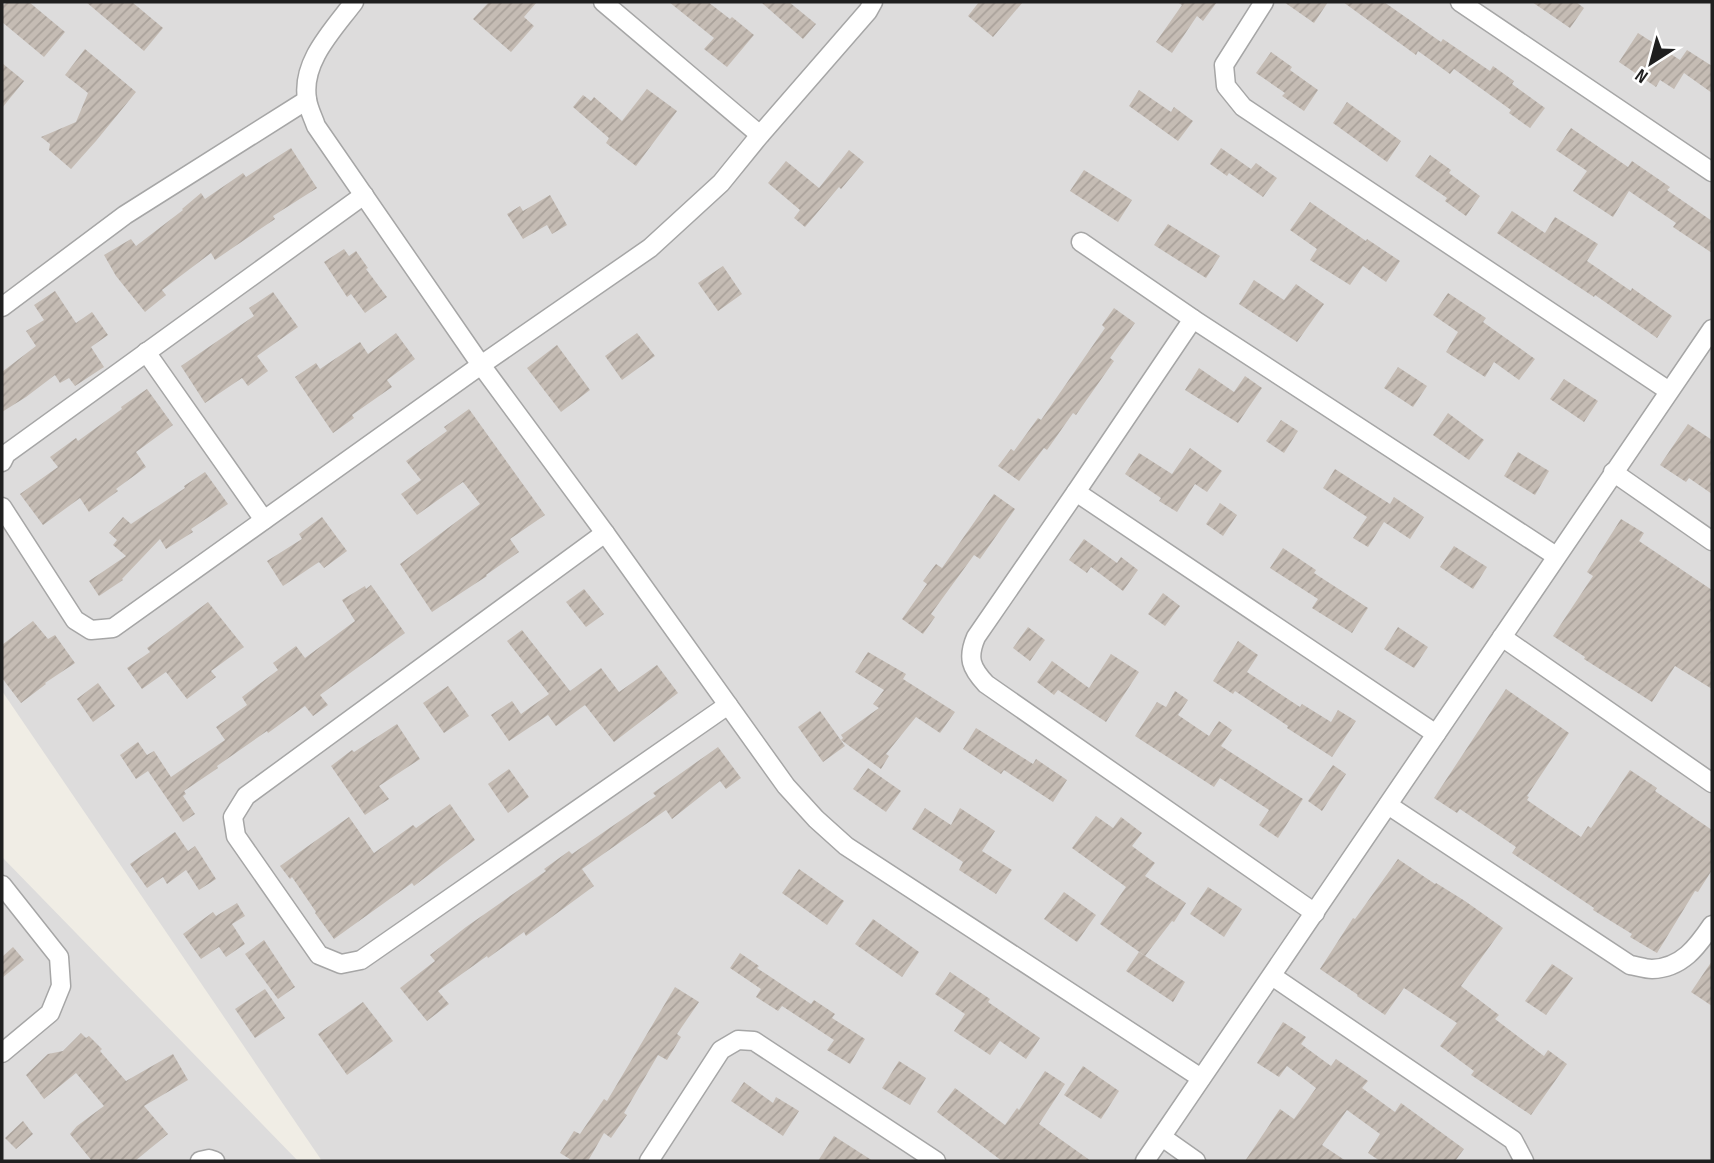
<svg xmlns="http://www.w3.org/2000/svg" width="1714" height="1163" viewBox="0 0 1714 1163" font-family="'Sofia Sans Condensed',sans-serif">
<defs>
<pattern id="building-hatch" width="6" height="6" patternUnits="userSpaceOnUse" patternTransform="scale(1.75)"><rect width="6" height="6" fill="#c5bcb4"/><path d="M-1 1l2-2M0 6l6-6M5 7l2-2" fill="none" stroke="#a9a19a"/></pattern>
</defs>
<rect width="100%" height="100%" fill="#f0ede5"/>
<g fill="#dddcdc">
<polygon points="2,2 1712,2 1712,1161 322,1161 2,691"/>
<polygon points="2,857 298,1161 2,1161"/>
</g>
<g fill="url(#building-hatch)">
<polygon points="9,2 29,2 65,32 44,57 2,22 2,5"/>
<polygon points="86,2 132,2 163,28 144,51"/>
<polygon points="489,2 537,2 524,17 534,26 511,52 473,19"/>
<polygon points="669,2 708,2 730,19 732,17 754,35 727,67 704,49 714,38"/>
<polygon points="761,2 789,2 816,24 803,39"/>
<polygon points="979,2 1023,2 993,37 968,16"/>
<polygon points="1177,2 1217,2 1203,21 1197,16 1172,53 1156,42 1182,5"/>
<polygon points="1284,2 1328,2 1314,23"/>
<polygon points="1343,2 1384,2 1441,42 1443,39 1490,71 1493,66 1514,81 1512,84 1545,108 1530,128 1509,113 1511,110 1454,69 1450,74 1418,51 1416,55"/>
<polygon points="1532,2 1576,2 1584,8 1570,28"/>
<polygon points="1638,33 1680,60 1687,50 1712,66 1712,93 1684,73 1674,89 1660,80 1656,87 1619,62"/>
<polygon points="85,49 136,92 96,141 71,169 49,150 50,144 41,137 76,122 88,93 65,75"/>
<polygon points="1271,52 1292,67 1290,70 1318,90 1304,111 1282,96 1285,93 1256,73"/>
<polygon points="2,63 24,81 2,108"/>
<polygon points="647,89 677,111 636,166 606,143 609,138 573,107 583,95 591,101 594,97 622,121"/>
<polygon points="1139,90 1171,112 1174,107 1193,121 1178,141 1129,106"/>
<polygon points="1347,102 1401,141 1387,162 1333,123"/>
<polygon points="1571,128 1628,167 1632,161 1670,187 1667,190 1712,221 1712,253 1673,227 1676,223 1629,191 1613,217 1573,191 1587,171 1556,150"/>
<polygon points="291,148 317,188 273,216 275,219 215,260 211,253 162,290 166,295 145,312 116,276 104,255 131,239 136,246 183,210 182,209 201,193 205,199 243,173 246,177"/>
<polygon points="1221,148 1251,169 1256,163 1277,178 1263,197 1229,173 1227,176 1210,164"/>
<polygon points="849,150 864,162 841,189 839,187 805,227 794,218 800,210 768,183 786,161 819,188"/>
<polygon points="1430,155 1451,170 1449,173 1480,196 1466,216 1445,201 1447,198 1415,176"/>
<polygon points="1084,170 1132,200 1118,222 1070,191"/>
<polygon points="550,195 567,225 552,234 547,225 523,239 507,214 520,206 523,211"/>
<polygon points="1310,202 1366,241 1367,239 1400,261 1386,282 1363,266 1350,285 1310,260 1317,249 1290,230"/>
<polygon points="1512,211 1545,233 1555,217 1598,244 1587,261 1631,291 1632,288 1672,316 1657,338 1595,295 1594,297 1497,233"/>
<polygon points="1168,224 1220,256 1206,278 1154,245"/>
<polygon points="344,249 349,256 356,251 368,268 366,269 387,297 365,313 351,294 347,297 324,262"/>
<polygon points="723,266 742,294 718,311 698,283"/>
<polygon points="1254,280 1284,300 1296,284 1324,304 1297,342 1239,304"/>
<polygon points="55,291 76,323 92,312 108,335 91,347 104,367 75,386 69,378 60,383 55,375 26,397 2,412 2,372 36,346 26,331 44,320 34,305"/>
<polygon points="273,292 298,327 257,356 268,371 248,386 242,378 205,403 181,366 254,316 249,308"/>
<polygon points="1448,293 1486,318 1483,322 1535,359 1519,380 1494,362 1485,377 1446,352 1458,332 1433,315"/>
<polygon points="1114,308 1135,323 1110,358 1114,361 1076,415 1073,413 1047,450 1044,448 1019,481 998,466 1011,449 1014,451 1038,418 1041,420 1105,328 1102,325"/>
<polygon points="396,333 415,359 387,380 392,387 352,415 354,418 333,433 295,377 316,363 320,369 360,342 368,354"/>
<polygon points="637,333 655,356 622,380 605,356"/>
<polygon points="557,345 590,390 561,412 527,368"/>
<polygon points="1398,367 1427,386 1413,407 1384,388"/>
<polygon points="1199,368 1234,392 1245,376 1262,388 1238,423 1185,390"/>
<polygon points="1564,379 1598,401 1584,422 1550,399"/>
<polygon points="147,389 173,425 136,452 146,467 116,489 118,491 89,512 80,498 43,525 20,494 58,467 50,457 76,438 78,441 122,409 121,407"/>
<polygon points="469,409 545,515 510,539 519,552 486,575 487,576 432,612 400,564 480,504 463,482 417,515 401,494 421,480 406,461 447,431 444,427"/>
<polygon points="1448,413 1484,440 1469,460 1433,435"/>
<polygon points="1281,420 1298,431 1284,453 1266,441"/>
<polygon points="1688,424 1712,440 1712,494 1689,478 1686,482 1660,465"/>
<polygon points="1190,448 1222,471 1207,492 1195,484 1177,512 1159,501 1161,498 1125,474 1139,453 1172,474"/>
<polygon points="1518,452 1549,471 1535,495 1504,476"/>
<polygon points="1335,469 1390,504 1394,497 1424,517 1410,539 1384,522 1368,547 1353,538 1367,517 1323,488"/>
<polygon points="205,472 228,504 191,529 193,532 166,549 160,539 122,579 123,580 99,596 89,581 126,556 113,545 117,540 109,533 123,517 131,524 185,488 184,486"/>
<polygon points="994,494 1015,509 980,559 974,555 931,614 935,617 923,634 902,619 927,584 923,581 936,564 942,568"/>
<polygon points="1220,503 1237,515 1223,536 1206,524"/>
<polygon points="322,517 347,551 324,568 319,562 283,586 267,561 302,539 299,534"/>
<polygon points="1621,519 1644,533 1639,541 1712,590 1712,689 1675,666 1652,702 1584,659 1585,657 1553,636 1593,576 1587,572"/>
<polygon points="1084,539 1117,563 1121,557 1138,570 1123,591 1091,567 1087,573 1069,560"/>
<polygon points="1454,546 1487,567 1473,589 1440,567"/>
<polygon points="1283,548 1316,570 1314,573 1368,608 1352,633 1312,608 1318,599 1270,568"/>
<polygon points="371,585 405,633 320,695 328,705 313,716 305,706 268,733 267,731 217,766 218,768 184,791 186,794 183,796 195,814 183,822 148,771 136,779 120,755 138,742 147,755 154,751 171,777 225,740 216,727 247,705 242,697 278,670 273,663 296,646 305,658 355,621 342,600 365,586 366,589"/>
<polygon points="584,589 604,614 586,627 566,602"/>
<polygon points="1163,593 1180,606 1165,626 1148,614"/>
<polygon points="208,602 244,647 211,671 216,677 187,699 166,672 142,689 127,668 150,652 147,648"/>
<polygon points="33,621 48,639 55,635 75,663 45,683 46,684 21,703 2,678 2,645"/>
<polygon points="1028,627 1045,640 1030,661 1013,648"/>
<polygon points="1398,627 1428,647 1414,668 1384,649"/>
<polygon points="522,630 570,691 601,668 619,692 657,665 678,693 614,742 585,705 556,726 548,715 509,741 491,715 512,701 521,714 549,694 507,641"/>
<polygon points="1238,641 1258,655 1247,672 1300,707 1302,704 1331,722 1338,710 1356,721 1332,757 1287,728 1288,726 1235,691 1233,694 1213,681"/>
<polygon points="868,652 906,674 903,679 955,712 940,733 916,717 886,754 889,756 881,769 841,740 843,738 841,735 879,708 873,704 884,690 855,672"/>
<polygon points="1111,654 1139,672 1106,722 1058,690 1054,695 1037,682 1052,661 1089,688"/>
<polygon points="98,683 115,706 93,722 77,699"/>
<polygon points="448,686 469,716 444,733 423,703"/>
<polygon points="1506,689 1569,733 1527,796 1529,797 1527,800 1581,837 1588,826 1591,828 1630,770 1657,788 1655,791 1712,830 1712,870 1698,892 1695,891 1657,953 1630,937 1632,934 1593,910 1594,908 1512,853 1516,847 1460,809 1457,813 1434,798"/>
<polygon points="1175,691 1188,700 1178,715 1209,736 1219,721 1232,730 1221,746 1303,799 1278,838 1259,825 1269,810 1220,778 1214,787 1135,736 1157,702 1166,707"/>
<polygon points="820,711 845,746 823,762 798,727"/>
<polygon points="397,724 420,759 379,786 389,799 365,815 331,766 352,750 354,752"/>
<polygon points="976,728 1033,764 1036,759 1067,780 1053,802 1004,770 1001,774 963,749"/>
<polygon points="718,747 741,778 726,789 720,781 672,819 666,810 582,869 594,886 526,936 524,932 488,958 487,956 438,991 449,1004 427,1021 400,988 435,961 430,955 466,927 546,871 544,869 569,851 572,854 656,796 653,793"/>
<polygon points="1333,765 1346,774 1322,811 1308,801"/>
<polygon points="868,768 901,791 886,812 853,789"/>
<polygon points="509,769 529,797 508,813 488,784"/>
<polygon points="450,804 475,840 414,886 412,883 334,939 315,913 316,912 292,877 290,879 280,866 349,817 374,853 413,825 416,828"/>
<polygon points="925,808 951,825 960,808 995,831 982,851 1012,870 996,894 959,870 963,862 912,829"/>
<polygon points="1096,816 1113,828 1121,817 1142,833 1132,846 1155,863 1145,876 1186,903 1174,922 1172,921 1145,956 1100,924 1126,887 1072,848"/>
<polygon points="175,832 188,851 195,846 216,879 199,890 186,870 167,884 163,877 147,888 130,864"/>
<polygon points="1398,859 1435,884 1436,883 1465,901 1503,928 1461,986 1499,1015 1495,1019 1544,1056 1548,1050 1567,1064 1531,1115 1471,1075 1474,1071 1440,1046 1457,1023 1404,988 1385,1015 1357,996 1358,995 1320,969 1353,918 1355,919"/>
<polygon points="799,869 844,901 827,925 782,893"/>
<polygon points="1208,887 1242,909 1224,937 1190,914"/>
<polygon points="1064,892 1096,915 1077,942 1044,919"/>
<polygon points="237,903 245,916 232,924 245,944 226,957 219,947 201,959 183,934 213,912 216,916"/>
<polygon points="873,919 919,952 902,977 855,944"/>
<polygon points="264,940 295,987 278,999 245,954"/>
<polygon points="13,947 24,960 2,978 2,957"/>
<polygon points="1139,952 1185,982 1173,1002 1126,971"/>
<polygon points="740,953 759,966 757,968 811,1004 814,1000 835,1014 832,1018 865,1039 850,1064 827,1050 834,1040 782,1006 778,1011 756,997 761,989 730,968"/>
<polygon points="1712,961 1712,1006 1691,992"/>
<polygon points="1552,964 1573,978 1546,1015 1525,1001"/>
<polygon points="950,972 990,999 988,1002 1040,1038 1026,1059 1000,1041 990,1055 954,1031 965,1014 935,994"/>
<polygon points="675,987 699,1002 677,1034 681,1037 667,1060 658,1055 624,1113 627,1115 611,1138 604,1133 588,1161 573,1161 560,1153 574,1131 580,1134 604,1099 607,1101"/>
<polygon points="265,989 285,1018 255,1038 235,1009"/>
<polygon points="363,1002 393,1041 347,1075 318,1034"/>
<polygon points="1283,1022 1306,1037 1301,1044 1331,1066 1336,1059 1368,1081 1362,1088 1395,1112 1401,1103 1464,1149 1455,1161 1380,1161 1368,1153 1380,1134 1347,1110 1322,1145 1346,1161 1245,1161 1280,1109 1294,1119 1316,1088 1287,1066 1279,1077 1257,1063"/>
<polygon points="81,1033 86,1038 89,1036 102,1049 100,1051 126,1081 173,1054 188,1080 144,1106 168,1134 135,1161 92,1161 70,1134 77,1126 104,1106 76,1073 44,1099 26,1075 48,1054 63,1051"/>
<polygon points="899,1061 926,1078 910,1105 882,1088"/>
<polygon points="1083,1066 1119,1091 1101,1119 1064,1095"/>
<polygon points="1045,1071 1065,1084 1039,1124 1091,1161 1002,1161 937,1112 955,1088 1005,1125 1017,1108 1019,1110"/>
<polygon points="744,1082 773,1103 776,1097 799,1111 783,1136 731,1101"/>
<polygon points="23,1121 33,1134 16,1149 5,1138"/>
<polygon points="834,1136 873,1161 818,1161"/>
</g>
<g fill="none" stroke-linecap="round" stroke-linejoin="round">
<defs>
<g id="minor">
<path d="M 354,2 C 333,30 301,62 307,99 C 308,108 313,117 316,126 L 481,365 L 605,533 L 786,786 L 816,819 L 846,846 L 1201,1078"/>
<polyline points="603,2 760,135"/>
<polyline points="1264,2 1224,65 1226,86 1243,107 1669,391"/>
<polyline points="1460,2 1712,172"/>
<polyline points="1081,242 1193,319 1556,556"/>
<polyline points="2,307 125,215 307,100"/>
<path d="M 1193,319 L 1076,492 L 976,637 C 967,658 971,668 986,684 L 1315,913"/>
<polyline points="146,352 264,520"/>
<polyline points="2,462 6,454 364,195"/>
<polyline points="1613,472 1712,541"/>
<polyline points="1076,492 1436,734"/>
<polyline points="2,507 75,620 91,630 113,628 481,365 650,248 721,183 760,135 868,11 873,2"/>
<polyline points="605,533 246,796 233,817 236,836 319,955 341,964 361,960 728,705"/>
<polyline points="1502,637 1712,783"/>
<path d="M 1388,805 L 1630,965 C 1637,966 1645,969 1652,969 C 1682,968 1697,947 1712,925"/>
<polyline points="2,885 59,957 61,986 50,1013 2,1053"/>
<polyline points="1272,976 1513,1140 1524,1161"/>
<polyline points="1162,1137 1196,1161"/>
<polyline points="200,1161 209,1159 215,1161"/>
<polyline points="649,1161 721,1050 738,1040 754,1041 936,1161"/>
<polyline points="1145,1161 1712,329"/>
</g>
</defs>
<use href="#minor" stroke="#a6a6a6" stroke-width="21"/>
<use href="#minor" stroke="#fff" stroke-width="18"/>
</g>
<rect width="1714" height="1163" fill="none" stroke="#1f1f1f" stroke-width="7"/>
<g transform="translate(1651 63) rotate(216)" stroke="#ffffff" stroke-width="5" paint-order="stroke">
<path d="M0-5L12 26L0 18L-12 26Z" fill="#1f1f1f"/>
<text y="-10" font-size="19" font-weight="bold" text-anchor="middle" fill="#1f1f1f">N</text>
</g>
</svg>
